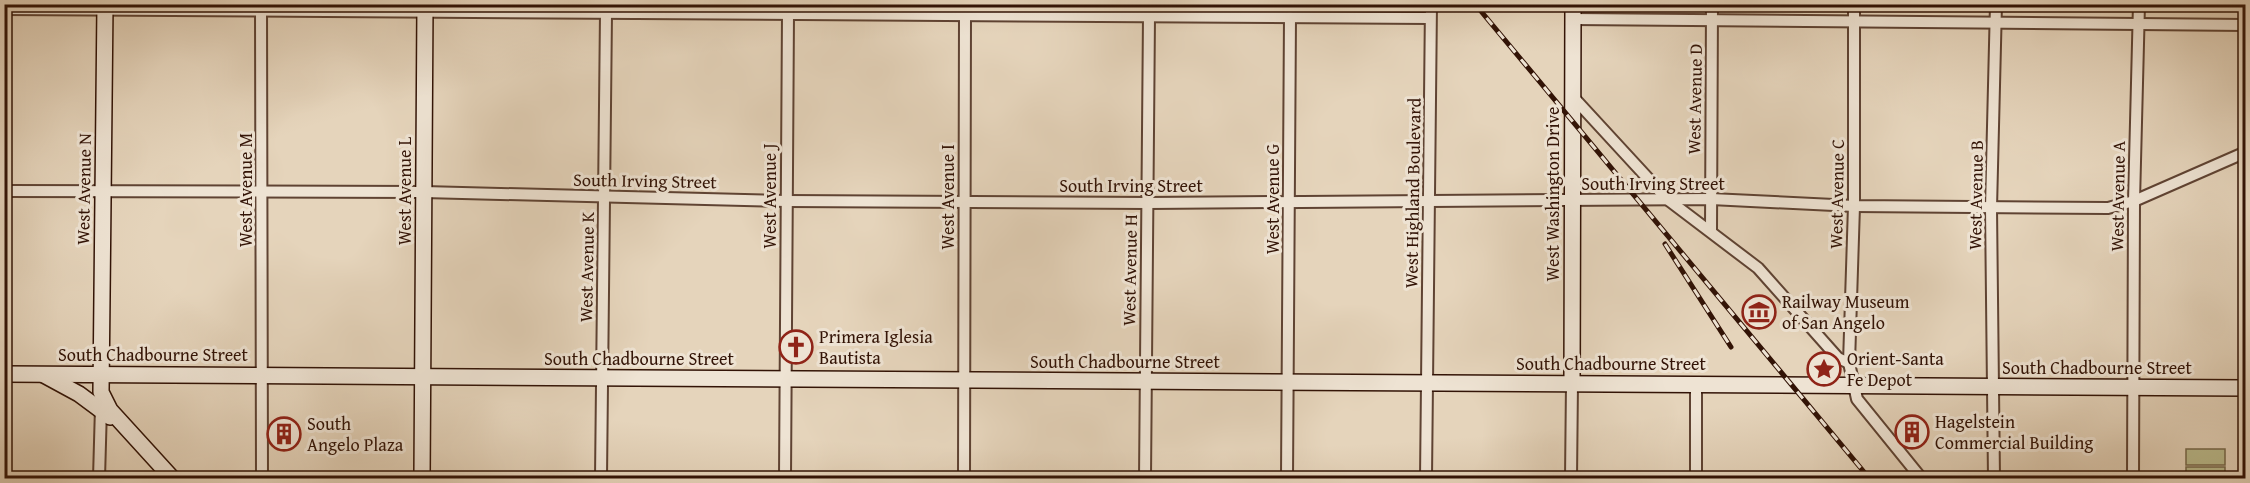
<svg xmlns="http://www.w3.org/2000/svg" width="2250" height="483" viewBox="0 0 2250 483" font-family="'Gentium Book Plus',serif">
<rect width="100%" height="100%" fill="#e5d4bb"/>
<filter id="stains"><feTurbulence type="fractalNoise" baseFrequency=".00333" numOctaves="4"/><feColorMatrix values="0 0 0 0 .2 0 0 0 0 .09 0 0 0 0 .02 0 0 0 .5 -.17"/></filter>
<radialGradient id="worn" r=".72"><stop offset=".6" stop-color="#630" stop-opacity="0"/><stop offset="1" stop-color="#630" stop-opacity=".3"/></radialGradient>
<g fill="#babb8d" stroke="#76674a" stroke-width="1.5">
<rect x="2186" y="449" width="39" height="16"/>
<rect x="2186" y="467" width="39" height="11"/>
</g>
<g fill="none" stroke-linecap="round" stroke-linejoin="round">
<defs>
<g id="street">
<polyline points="1854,4 1854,206 1849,363 1857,399 1921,478"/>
<polyline points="261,5 262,478"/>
<polyline points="4,9 1430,18"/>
<polyline points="1573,19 2246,25"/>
<polyline points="1573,97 1667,199 1758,268 1838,358 1849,363"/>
<polyline points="4,191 424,192 787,201 1148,203 1711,199 1854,206 2108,208 2134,201 2246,152"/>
<polyline points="1711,230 1712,4"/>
<polyline points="1696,384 1696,478"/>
<polyline points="99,478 101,407"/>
<polyline points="601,478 606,13"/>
<polyline points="785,478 788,14"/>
<polyline points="964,478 965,15"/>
<polyline points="1145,478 1149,16"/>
<polyline points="1287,478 1290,17"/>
<polyline points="1426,478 1431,4"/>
<polyline points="1571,478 1572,383"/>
<polyline points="1994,478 1991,208 1996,4"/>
<polyline points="2133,478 2134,201 2139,4"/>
</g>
<g id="secondary">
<polyline points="105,4 101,392 110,410 172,478"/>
<polyline points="4,374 2246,388"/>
<polyline points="44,375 79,394 110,417"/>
<polyline points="1572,383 1573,4"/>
<polyline points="422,478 425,4"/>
</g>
</defs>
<use href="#street" stroke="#5f4333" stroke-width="14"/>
<use href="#secondary" stroke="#321306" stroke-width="18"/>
<use href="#street" stroke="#eee3d3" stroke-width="10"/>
<use href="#secondary" stroke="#eee3d3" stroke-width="15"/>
<defs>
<g id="rail">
<polyline points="1475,4 1869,478"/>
<polyline points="1665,244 1731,347"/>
</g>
</defs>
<use href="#rail" stroke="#321306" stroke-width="5"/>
<use href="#rail" stroke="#eee3d3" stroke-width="3" stroke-dasharray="9" stroke-linecap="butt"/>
</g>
<defs>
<symbol id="museum-ring" viewBox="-11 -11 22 22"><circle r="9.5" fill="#eee3d3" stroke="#8f2418" stroke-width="1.5"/><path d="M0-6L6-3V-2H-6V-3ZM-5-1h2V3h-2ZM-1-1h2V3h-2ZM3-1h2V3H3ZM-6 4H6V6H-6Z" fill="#8f2418"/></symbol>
<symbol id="church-ring" viewBox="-11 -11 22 22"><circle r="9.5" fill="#eee3d3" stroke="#8f2418" stroke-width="1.5"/><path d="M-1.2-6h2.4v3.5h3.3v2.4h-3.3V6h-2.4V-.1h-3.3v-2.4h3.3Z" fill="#8f2418"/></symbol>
<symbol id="sight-ring" viewBox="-11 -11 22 22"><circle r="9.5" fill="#eee3d3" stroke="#8f2418" stroke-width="1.5"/><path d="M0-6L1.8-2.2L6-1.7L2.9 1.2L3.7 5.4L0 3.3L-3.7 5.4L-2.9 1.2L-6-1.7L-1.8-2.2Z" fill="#8f2418"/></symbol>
<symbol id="building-ring" viewBox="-11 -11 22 22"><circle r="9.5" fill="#eee3d3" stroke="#8f2418" stroke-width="1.5"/><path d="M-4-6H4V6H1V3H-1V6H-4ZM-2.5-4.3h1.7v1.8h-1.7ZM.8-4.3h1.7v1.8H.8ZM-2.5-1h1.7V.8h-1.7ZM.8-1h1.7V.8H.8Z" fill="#8f2418"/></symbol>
</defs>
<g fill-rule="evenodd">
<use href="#museum-ring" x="1740" y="293" width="38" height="38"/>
<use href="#church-ring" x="777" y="328" width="38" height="38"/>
<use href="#sight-ring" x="1805" y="350" width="38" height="38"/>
<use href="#building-ring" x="1893" y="413" width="38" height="38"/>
<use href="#building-ring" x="265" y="415" width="38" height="38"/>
</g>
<g text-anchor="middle" stroke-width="6" stroke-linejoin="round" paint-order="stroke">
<g font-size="18" fill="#321306" stroke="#eee3d3">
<text transform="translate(1695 99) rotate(-89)" y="6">West Avenue D</text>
<text transform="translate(645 181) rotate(1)" y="6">South Irving Street</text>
<text x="1653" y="190">South Irving Street</text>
<text x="1131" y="192">South Irving Street</text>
<text transform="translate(84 189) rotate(-89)" y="6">West Avenue N</text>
<text transform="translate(246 190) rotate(-90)" y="6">West Avenue M</text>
<text transform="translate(405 191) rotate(-90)" y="6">West Avenue L</text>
<text transform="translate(1413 193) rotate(-89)" y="6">West Highland Boulevard</text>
<text transform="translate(1553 194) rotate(-90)" y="6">West Washington Drive</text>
<text transform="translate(1837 194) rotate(-89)" y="6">West Avenue C</text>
<text transform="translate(1976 195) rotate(-89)" y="6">West Avenue B</text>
<text transform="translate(770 196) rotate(-90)" y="6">West Avenue J</text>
<text transform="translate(2118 196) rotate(-89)" y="6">West Avenue A</text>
<text transform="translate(948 197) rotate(-90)" y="6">West Avenue I</text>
<text transform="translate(1273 199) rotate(-90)" y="6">West Avenue G</text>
<text transform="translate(587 267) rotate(-89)" y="6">West Avenue K</text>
<text transform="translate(1130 270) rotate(-89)" y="6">West Avenue H</text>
<text x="153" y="361">South Chadbourne Street</text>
<text x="639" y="365">South Chadbourne Street</text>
<text x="1125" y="368">South Chadbourne Street</text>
<text x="1611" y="370">South Chadbourne Street</text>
<text x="2097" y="374">South Chadbourne Street</text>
</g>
<g font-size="18" fill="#321306" stroke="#eee3d3" text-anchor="start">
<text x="1782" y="308">Railway Museum<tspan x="1782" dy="21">of San Angelo</tspan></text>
<text x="819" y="343">Primera Iglesia<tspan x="819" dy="21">Bautista</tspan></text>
<text x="1847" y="365">Orient-Santa<tspan x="1847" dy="21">Fe Depot</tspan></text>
<text x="1935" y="428">Hagelstein<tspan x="1935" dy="21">Commercial Building</tspan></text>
<text x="307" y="430">South<tspan x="307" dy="21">Angelo Plaza</tspan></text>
</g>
</g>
<rect width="2250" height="483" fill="none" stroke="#e5d4bb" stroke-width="24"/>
<rect x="6" y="6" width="2238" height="471" fill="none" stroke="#321306" stroke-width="3"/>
<rect x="12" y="12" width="2226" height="459" fill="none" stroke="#321306" stroke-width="1.5"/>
<rect width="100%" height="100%" filter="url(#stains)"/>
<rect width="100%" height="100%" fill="url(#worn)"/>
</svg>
